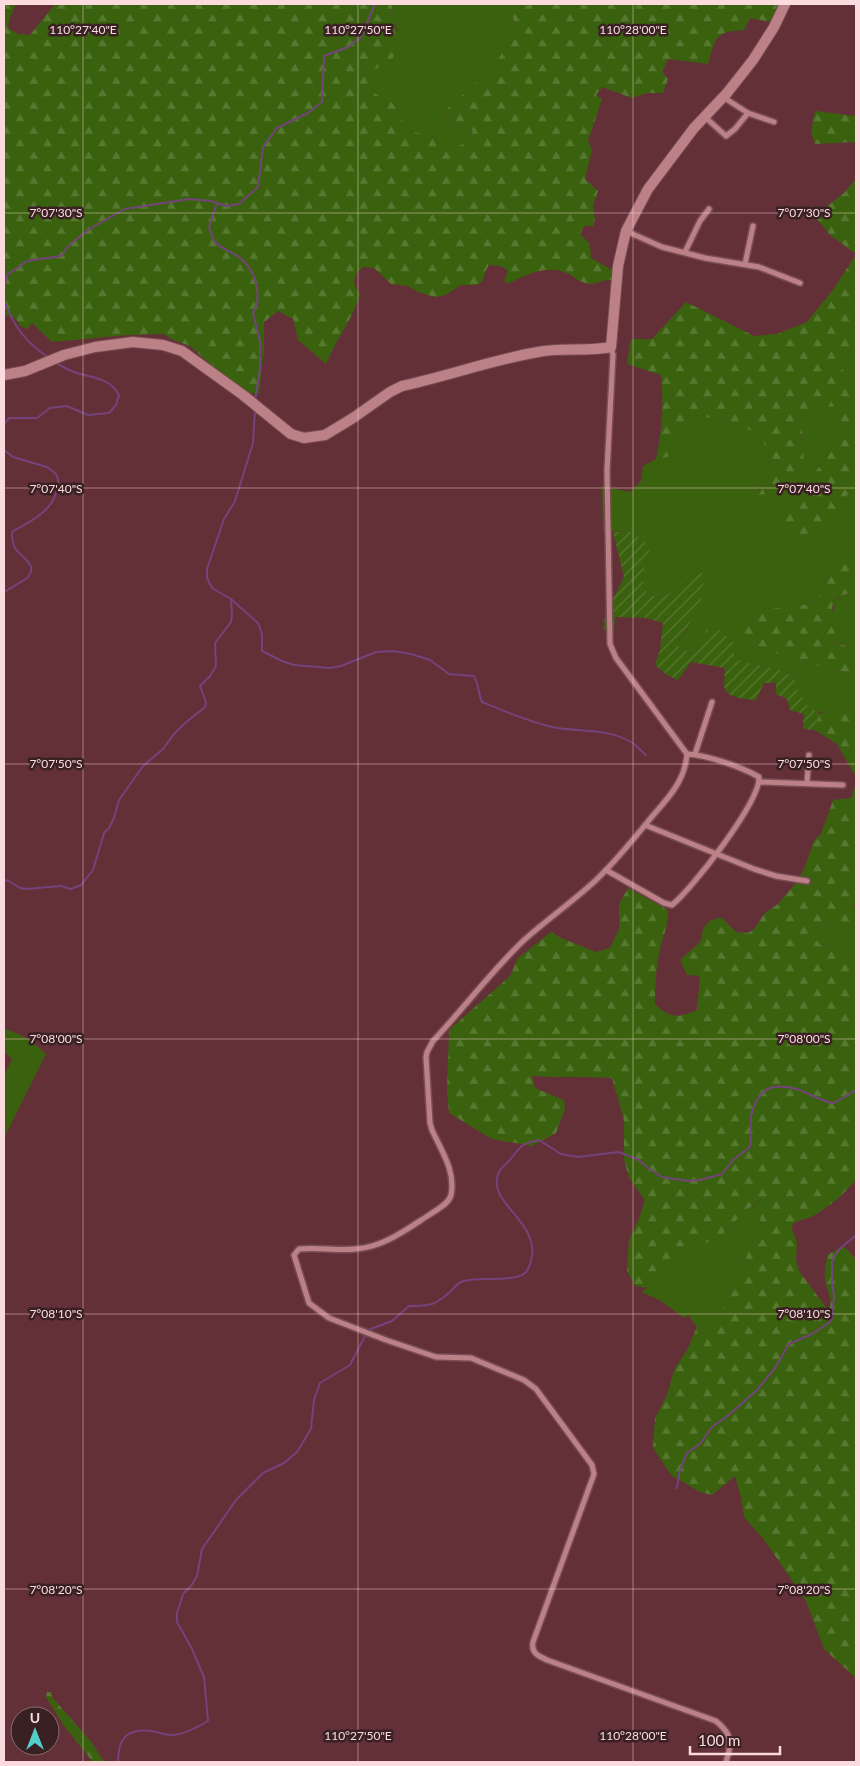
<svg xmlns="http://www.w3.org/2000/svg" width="860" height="1766" viewBox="0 0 860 1766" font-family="Lato,sans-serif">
<defs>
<pattern id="forest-firs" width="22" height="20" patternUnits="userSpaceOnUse" patternTransform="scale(1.25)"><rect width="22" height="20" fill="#3a620e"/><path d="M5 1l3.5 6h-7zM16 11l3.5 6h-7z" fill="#577831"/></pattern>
<pattern id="garden-furrows" width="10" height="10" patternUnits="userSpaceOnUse" patternTransform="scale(1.25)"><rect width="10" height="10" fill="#3a620e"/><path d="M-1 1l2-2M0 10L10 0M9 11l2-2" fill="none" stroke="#577831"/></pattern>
</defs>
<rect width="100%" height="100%" fill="#633037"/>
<g fill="#3a620e">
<path d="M 392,4 L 535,4 L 524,6 L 512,5 L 505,10 C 515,18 517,25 517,37 L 502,53 L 491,71 L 448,107 L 446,117 L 453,125 L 464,126 L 473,131 L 468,140 L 450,154 L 433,137 L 411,131 L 403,123 L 400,111 L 392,102 L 382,99 L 373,91 L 368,81 L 372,71 L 398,30 L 393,20 Z"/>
<path d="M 856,337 L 856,376 L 851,377 L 842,369 C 842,358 849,345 856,337 Z"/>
<path d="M 810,406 L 842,406 L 836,444 L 804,487 L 812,537 L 853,488 L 856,488 L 856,539 L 827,573 L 821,595 L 805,605 L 768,609 L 754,607 L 743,640 L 780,655 L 804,663 L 856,674 L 856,704 L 854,708 C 816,714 806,719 794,677 L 776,669 L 734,659 L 706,630 L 699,650 L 692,654 L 678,646 L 688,628 L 690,573 C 677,586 669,602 648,595 C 638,579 646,563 651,546 L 631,532 L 603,531 L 602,486 L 630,492 L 641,481 L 643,466 L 656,459 L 668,456 L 689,414 L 725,421 L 761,434 L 770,460 L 757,494 L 804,466 L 802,425 Z"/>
<path d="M 853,593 L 856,594 L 856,648 C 846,645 827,643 836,628 L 832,613 L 834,602 L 843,595 Z"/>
<polygon points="856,900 856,958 820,944 816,940 815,929 822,921 827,920 833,929 853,913"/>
<polygon points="4,1028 29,1039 46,1054 4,1138 4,1076 12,1059 4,1051"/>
<polygon points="762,1199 760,1225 742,1267 732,1285 722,1314 706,1329 697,1327 688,1315 684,1318 661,1301 642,1292 692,1250 722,1235 743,1213"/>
</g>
<g fill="url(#forest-firs)">
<path d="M 4,4 L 16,4 L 9,20 L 8,28 L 18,34 L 30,35 L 55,4 L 392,4 L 393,20 L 400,41 L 398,51 L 391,60 L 372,71 L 368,81 L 373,91 L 382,99 L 392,102 L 400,111 L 403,123 L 411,131 L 433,137 L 450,153 L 468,140 L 473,131 L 464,126 L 453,125 L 446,117 L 448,107 L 491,71 L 502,53 L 517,37 C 517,24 515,18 505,10 L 512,5 L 524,6 L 535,4 L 779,4 L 771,22 L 750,18 L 744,30 C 714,32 716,37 708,64 L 668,59 L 662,72 L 668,79 L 663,93 L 647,93 L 632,98 L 602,87 L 596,95 L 602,99 L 588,141 L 592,150 L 585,179 L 598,191 L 593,205 L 595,219 L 593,226 L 584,226 L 580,234 L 590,244 L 591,258 L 612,270 L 612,280 C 602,279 595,286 585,283 C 577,281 571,274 564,272 C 544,265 524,276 507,284 L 504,280 L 508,271 L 501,266 L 489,265 L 486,270 L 482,282 L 476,285 L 461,285 L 446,295 L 435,297 L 418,292 L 408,286 L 391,284 L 374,268 L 363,267 C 352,276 352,284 360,294 C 352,321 336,339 326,364 L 298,340 L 293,319 L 278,311 L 264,322 L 264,351 L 259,394 L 247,392 L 211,365 L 190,346 L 171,339 L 164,334 L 128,335 L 52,342 L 32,323 L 27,329 L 19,325 L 17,320 L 9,315 L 4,316 Z"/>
<polygon points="815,111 856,116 856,142 815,144 811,132"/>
<polygon points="856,179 856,254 830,235 817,219 821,211 844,193"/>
<path d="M 856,255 L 856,337 L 846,353 L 842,364 L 842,369 L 851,377 L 856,376 L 856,488 L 853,488 L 813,537 L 796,538 L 783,518 L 804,487 L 836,444 L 842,407 L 810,406 L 802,425 L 804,466 L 789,491 L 757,495 L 770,460 L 761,434 L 725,421 L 689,414 L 668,457 L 656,459 C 662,432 664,404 661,375 L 627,364 L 631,339 L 652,339 L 686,302 L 754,336 L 777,334 L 807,322 L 832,291 Z"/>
<path d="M 856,539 L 856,594 C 846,592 831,598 832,611 C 833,615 835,619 837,623 C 837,627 834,631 834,635 C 832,645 849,646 856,648 L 856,674 L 804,663 L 780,655 L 743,640 L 739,626 L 754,607 L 768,609 L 805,605 L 821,595 L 827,573 Z"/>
<polygon points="856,704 856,777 837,744 815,730 819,713 854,708"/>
<path d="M 856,783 L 856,900 C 852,908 854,916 853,924 C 852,932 844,936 837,933 C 833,930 830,924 827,920 L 822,921 L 815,929 L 816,940 L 820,944 L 856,958 L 856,1179 C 844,1195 830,1206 813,1216 C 806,1220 797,1219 791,1226 L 797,1243 L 796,1260 L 799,1271 L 828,1310 C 835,1300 826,1290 825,1279 C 824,1271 826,1264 828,1255 L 842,1246 L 848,1250 L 856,1260 L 856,1678 L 824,1649 L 806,1601 L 765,1541 L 744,1517 L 741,1497 L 735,1476 L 712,1495 L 700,1492 L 671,1475 L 653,1448 L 655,1418 L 667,1395 L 674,1370 L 687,1350 L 697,1327 L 706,1329 L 722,1314 L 732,1285 L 742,1267 L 760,1225 L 761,1199 L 743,1213 L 722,1235 L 692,1250 L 648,1288 L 635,1286 L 627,1271 L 629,1240 L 640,1216 L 645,1200 L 629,1178 L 624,1160 L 624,1120 L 612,1078 C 585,1076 559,1078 532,1076 L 535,1088 L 564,1100 L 565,1109 L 556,1133 L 532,1146 L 492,1139 L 449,1113 L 447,1090 L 449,1030 L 510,976 L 518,958 L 551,932 L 561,938 L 596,952 L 610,948 L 619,929 L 619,904 L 628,888 L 668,910 C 669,924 663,936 660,949 C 656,967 655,985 655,1004 C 670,1019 678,1018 697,1010 L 700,976 L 687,975 L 680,960 L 698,944 L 702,938 C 701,926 710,918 722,918 L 736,932 L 748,933 L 754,929 L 765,913 L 778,904 L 795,884 L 804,869 L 814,841 L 821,834 L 833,800 L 851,798 Z"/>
<polygon points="47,1692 52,1692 52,1697 92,1743 104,1762 93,1762 64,1726 46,1697"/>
</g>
<path fill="url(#garden-furrows)" d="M 613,532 L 631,532 L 651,546 C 646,563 638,579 648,595 C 669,602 677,586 690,573 L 705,573 L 702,596 L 698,607 L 678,646 L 692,654 L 699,650 L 706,630 L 719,630 L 734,643 L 734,659 L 776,669 L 794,677 C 799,693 803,706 819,713 L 815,730 L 803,729 L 804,714 L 790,710 L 787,699 L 776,694 L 776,683 L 764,683 L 756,700 C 748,699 729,699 725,689 C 723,683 725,674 725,668 L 691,662 L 678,680 L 667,675 L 655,665 L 660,650 L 663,623 L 646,618 L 615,617 L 614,633 L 603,630 L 605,615 L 624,577 Z"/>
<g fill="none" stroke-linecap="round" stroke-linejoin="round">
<g stroke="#75437c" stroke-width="2">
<path d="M 217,203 L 209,227 C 211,231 212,238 215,242 C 220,248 232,252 239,257 C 255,268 263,296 253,313 L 260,341 L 260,369 L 255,401"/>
<polyline points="4,290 7,275 27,261 61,256 69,245 91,228 125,209 189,199 211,201 227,206 239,204 258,187 263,147 277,128 308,113 322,102 324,56 348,47 361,37 375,4"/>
<path d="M 4,300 C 12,323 27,344 48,357"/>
<path d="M 255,410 L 253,443 L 235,501 L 224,519 L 207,569 L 207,578 L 212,588 L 231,599 L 258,623 L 262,634 L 262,651 L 282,661 L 294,665 L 330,668 L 341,666 L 376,652 L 393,651 L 411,654 L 430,660 L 449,674 L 474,676 C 479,684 478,693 482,702 C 504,711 525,720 548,726 C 575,733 606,727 631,742 C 636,745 641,751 646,755"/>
<path d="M 4,424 L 9,418 L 37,418 L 50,408 L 67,406 L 88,415 L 109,413 L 116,405 L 119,395 C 110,377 90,378 74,372 C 67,370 62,366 56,363"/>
<path d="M 4,450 L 13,457 L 47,467 L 56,474 C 60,481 58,486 56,493 C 50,513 29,522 12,532 C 12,538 12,543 15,548 C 20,557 39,564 28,577 C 26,580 8,589 4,592"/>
<polyline points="4,882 7,880 20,888 26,889 61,886 71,889 81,885 93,870 104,833 109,828 114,818 119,800 143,766 163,749 174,734 184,724 205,707 206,702 200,686 210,676 216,666 215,643 231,622 232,615 231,599"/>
<polyline points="677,1488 680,1470 687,1453 700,1444 712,1427 730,1414 757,1390 775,1368 789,1344 812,1334 830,1322 832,1318 834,1296 832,1282 832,1262 834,1256 842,1247 856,1235"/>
<path d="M 118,1762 C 118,1738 127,1728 152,1731 C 158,1732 165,1735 171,1735 C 183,1735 198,1727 208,1721 L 204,1677 L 191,1647 L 177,1622 L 177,1613 L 183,1594 L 191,1586 L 197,1576 L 202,1549 L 236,1500 L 263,1473 L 284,1463 L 297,1452 L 311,1429 L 314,1400 L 320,1383 L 350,1365 L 368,1330 L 392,1321 L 409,1306 C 429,1306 434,1306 450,1292 C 453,1289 457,1284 461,1282 C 475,1276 514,1283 525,1273 C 529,1269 531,1262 532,1256 C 537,1219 485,1202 499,1172 C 501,1168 506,1164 509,1161 C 521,1146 520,1144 539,1140 L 561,1154 L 578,1157 L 619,1152 L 639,1160 L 648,1168 L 662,1177 L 688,1181 L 700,1180 L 722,1174 L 733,1160 L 750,1147 C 752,1136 749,1122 752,1112 C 760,1086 774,1083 797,1089 C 810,1093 820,1102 834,1103 L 856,1090"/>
</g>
<defs>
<g id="street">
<polyline points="748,113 774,122"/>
<polyline points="705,117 726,136 735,129 748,113 723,97"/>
<polyline points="626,231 662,247 705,258 759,267 800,283"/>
<polyline points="685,252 700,221 709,209"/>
<polyline points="745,264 753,226"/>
<path d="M 611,347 L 613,355 L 607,471 L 610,644 L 616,658 L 687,754 C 685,782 667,799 650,819 C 633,840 615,862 595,881 C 571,903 545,921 522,942 C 490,973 463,1009 433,1041 L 427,1052 L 426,1057 L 430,1123 L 432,1130 C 441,1150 456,1171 451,1195 C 449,1204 436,1210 429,1215 C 407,1229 384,1247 356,1249 C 337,1251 318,1247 299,1249 L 294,1255 L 309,1303 L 329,1318 L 386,1340 L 436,1357 L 471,1358 L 524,1380 L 536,1389 L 592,1465 L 594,1474 L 533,1642 C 531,1653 538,1656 547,1660 L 716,1721 C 733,1735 732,1743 726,1762"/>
<polyline points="695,754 712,702"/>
<polyline points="759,782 843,785"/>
<polyline points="807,783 809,755"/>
<polyline points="645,825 754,869 776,876 807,881"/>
<path d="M 606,870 L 664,903 L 672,905 C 692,889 761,801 759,777 C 742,767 707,755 687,754"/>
</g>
<path id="secondary" d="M 4,375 L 25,371 L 64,355 L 95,347 L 133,342 L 163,345 L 182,351 L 243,395 L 291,434 L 304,438 L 325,435 L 353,418 L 390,392 L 402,386 C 448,376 492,360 538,352 C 562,347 587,352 611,347 L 618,266 L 626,231 L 648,189 L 694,128 L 727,93 L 753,60 L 774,27 L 785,4"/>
</defs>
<use href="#street" stroke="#794d54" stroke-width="8"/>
<use href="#secondary" stroke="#794d54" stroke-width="12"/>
<use href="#street" stroke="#bc8187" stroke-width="5"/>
<use href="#secondary" stroke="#bc8187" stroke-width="10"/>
</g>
<path fill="none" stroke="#fcdbde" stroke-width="1" stroke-opacity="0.45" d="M 83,4 L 83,1762M 358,4 L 358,1762M 633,4 L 633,1762M 4,213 L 856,213M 4,488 L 856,488M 4,764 L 856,764M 4,1039 L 856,1039M 4,1314 L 856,1314M 4,1589 L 856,1589"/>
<g font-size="12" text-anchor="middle" fill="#fcdbde" stroke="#392123" stroke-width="5" stroke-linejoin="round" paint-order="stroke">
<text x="83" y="34">110°27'40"E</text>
<text x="358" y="34">110°27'50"E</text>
<text x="633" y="34">110°28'00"E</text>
<text x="56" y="217">7°07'30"S</text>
<text x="804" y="217">7°07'30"S</text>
<text x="56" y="493">7°07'40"S</text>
<text x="804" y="493">7°07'40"S</text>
<text x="56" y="768">7°07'50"S</text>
<text x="804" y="768">7°07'50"S</text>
<text x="56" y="1043">7°08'00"S</text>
<text x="804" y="1043">7°08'00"S</text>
<text x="56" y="1318">7°08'10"S</text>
<text x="804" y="1318">7°08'10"S</text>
<text x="56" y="1594">7°08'20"S</text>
<text x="804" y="1594">7°08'20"S</text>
<text x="358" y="1740">110°27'50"E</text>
<text x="633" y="1740">110°28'00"E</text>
</g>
<rect width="860" height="1766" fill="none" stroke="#fcdbde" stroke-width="10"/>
<g transform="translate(35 1731)"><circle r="24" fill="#392123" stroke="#876b6e"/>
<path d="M0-4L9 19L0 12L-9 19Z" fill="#53cdca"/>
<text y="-8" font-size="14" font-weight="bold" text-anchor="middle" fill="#fcdbde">U</text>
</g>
<path d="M690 1746v8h90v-8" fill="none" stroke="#fcdbde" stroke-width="2.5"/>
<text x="698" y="1746" font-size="15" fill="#fcdbde" stroke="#392123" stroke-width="4" paint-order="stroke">100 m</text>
</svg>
